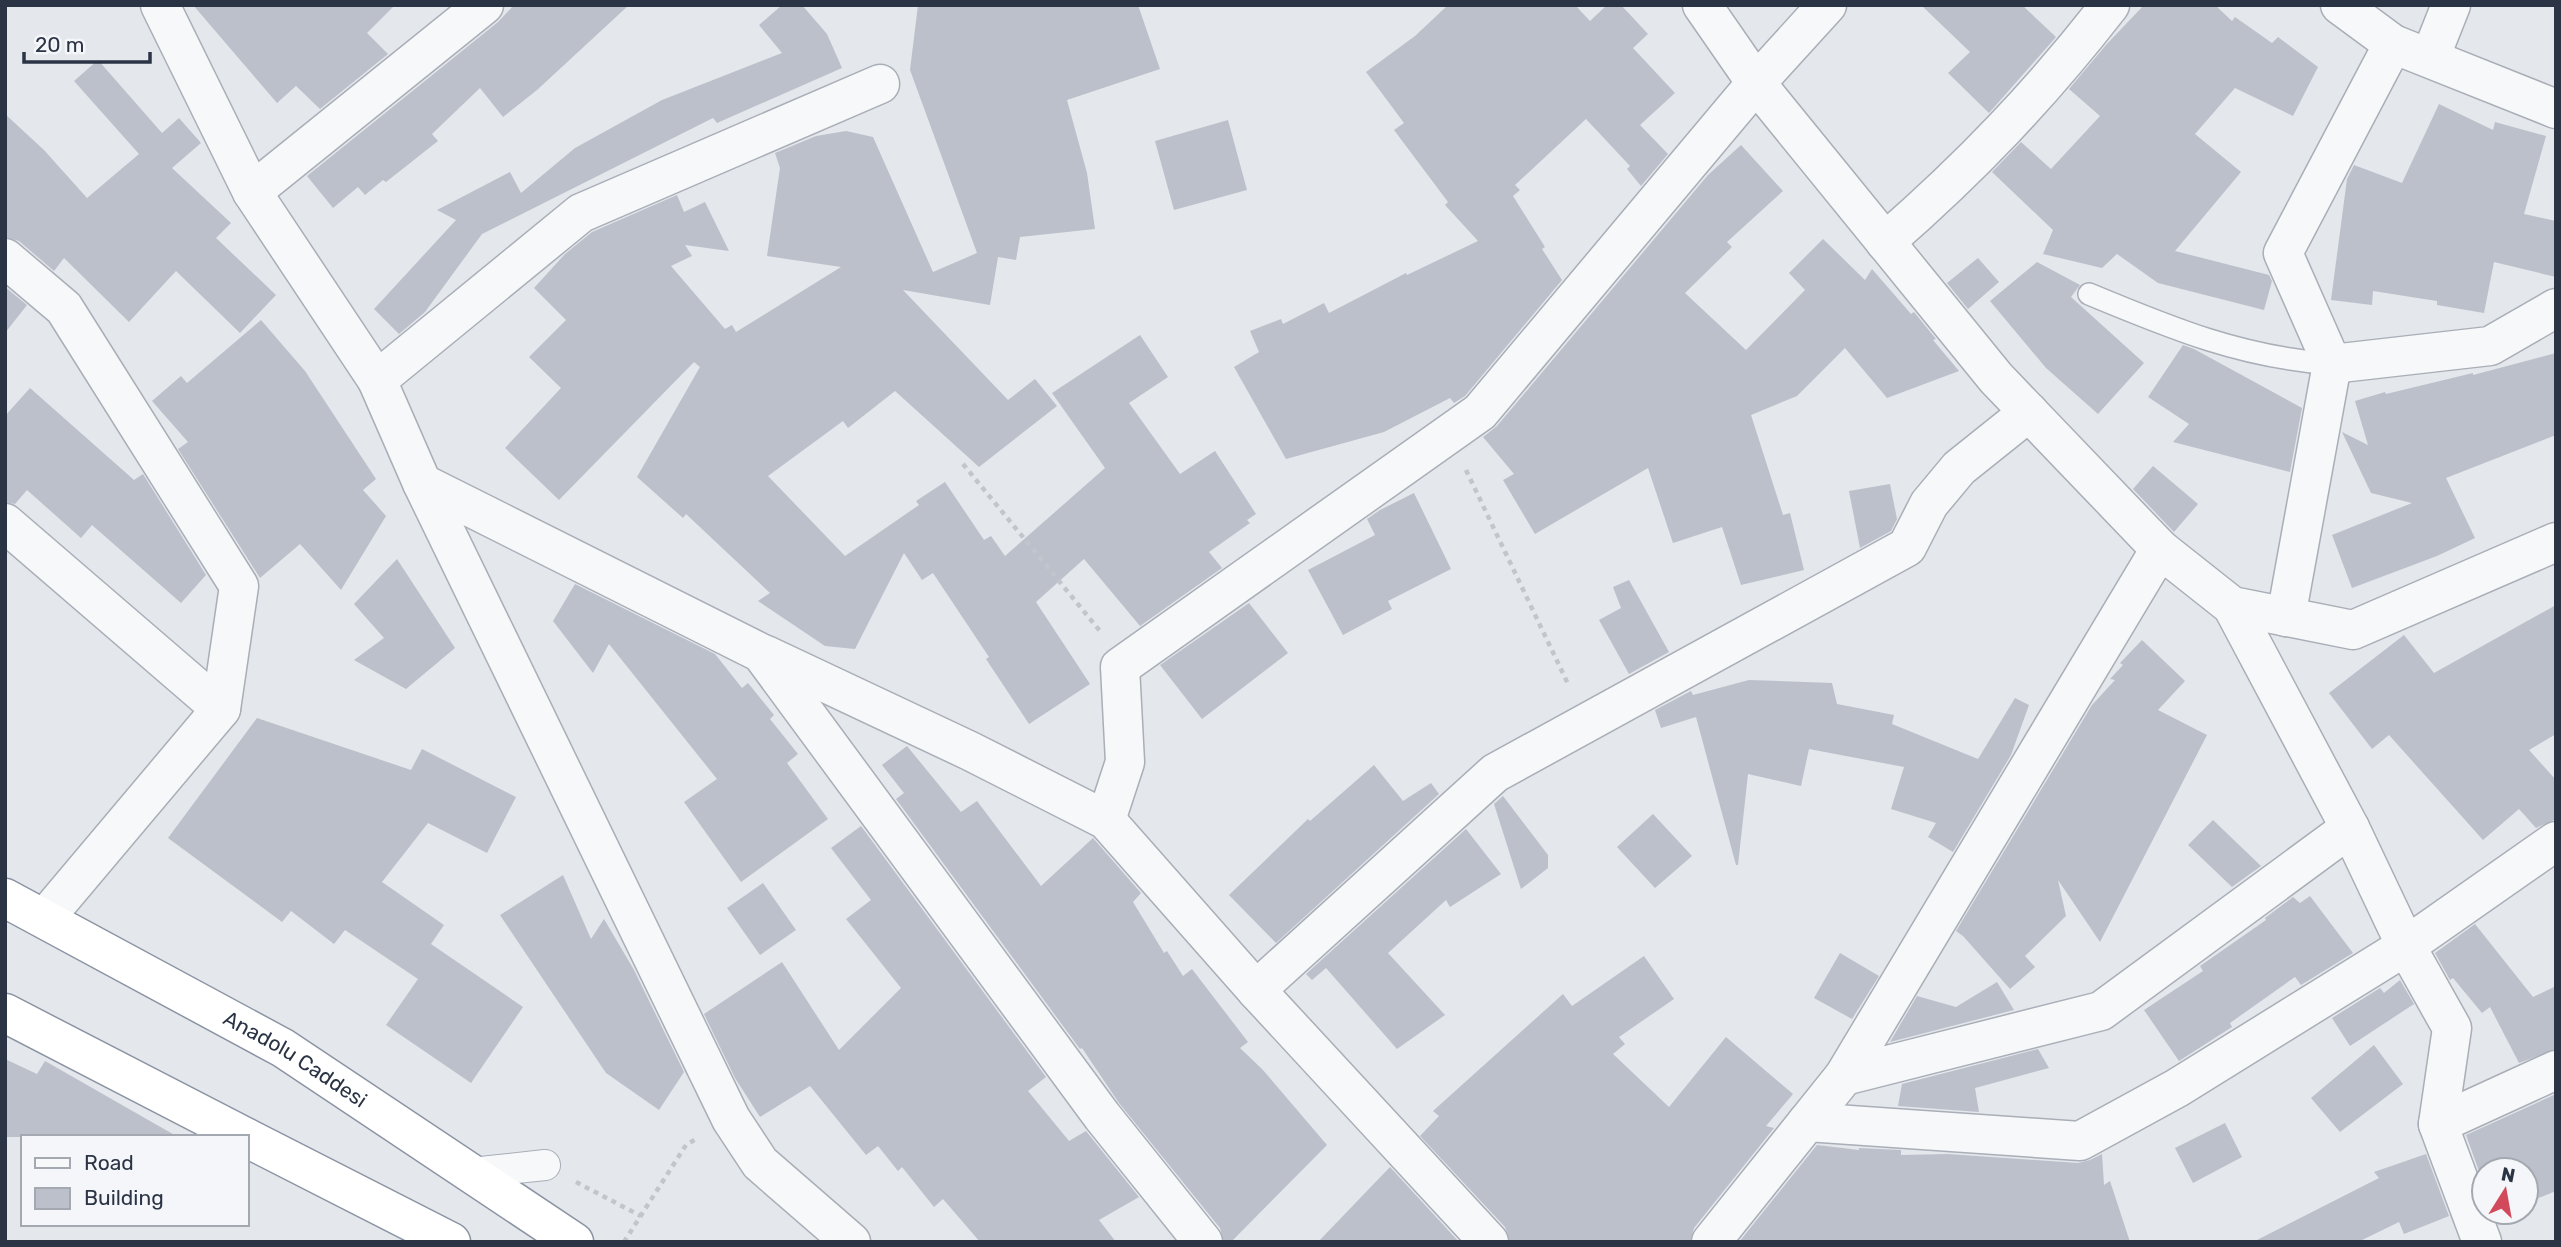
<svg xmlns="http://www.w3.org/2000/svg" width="2561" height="1247" viewBox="0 0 2561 1247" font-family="Rubik,sans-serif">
<rect width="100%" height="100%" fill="#e4e7ec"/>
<g fill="#bbc0ca">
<polygon points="193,5 395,5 367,33 388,54 320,109 296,86 277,103"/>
<polygon points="514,5 629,5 537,90 503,117 480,88 432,134 438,141 386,182 383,180 365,195 358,187 333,208 307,176 498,22"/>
<polygon points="782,5 802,5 827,34 842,68 717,123 713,118 482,234 425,312 399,334 374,309 456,220 437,210 510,172 521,193 575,148 662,100 782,53 759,25"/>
<polygon points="918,5 1138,5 1160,69 1067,100 1087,173 1095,229 1020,237 1016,260 998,257 990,305 903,290 1008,400 1035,379 1057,406 979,467 895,391 848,428 843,421 768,476 845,556 919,505 916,501 945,482 984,540 991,536 1005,556 1105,468 1052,393 1140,335 1168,377 1129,403 1180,474 1215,451 1256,514 1247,520 1250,523 1209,552 1222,568 1140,626 1084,559 1036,602 1090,684 1029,724 986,659 989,657 933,573 922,580 904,553 855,649 825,646 758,601 770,593 686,514 683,518 637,477 700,367 694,362 559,500 505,448 561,388 529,357 566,320 534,288 565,254 592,232 677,195 684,212 705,202 729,251 685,245 692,256 671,266 725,329 732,325 736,332 841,267 767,256 780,168 775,153 816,136 846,131 873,137 933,272 977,253 910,70"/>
<polygon points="1448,5 1575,5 1590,21 1607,5 1621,5 1648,34 1633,48 1675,93 1640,125 1668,154 1641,186 1627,169 1630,166 1586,119 1515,185 1520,190 1513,196 1545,247 1542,249 1562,280 1465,396 1454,403 1450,398 1384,432 1286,459 1234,367 1259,352 1250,331 1281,319 1283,324 1324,303 1329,313 1406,273 1407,275 1478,241 1445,205 1448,202 1394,130 1404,123 1366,72 1415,36"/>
<polygon points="1921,5 2022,5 2056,37 1989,113 1948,73 1970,52"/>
<polygon points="2144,5 2215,5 2232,21 2235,17 2272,43 2278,37 2318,67 2293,116 2235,88 2195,134 2241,172 2175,251 2269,275 2272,281 2264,310 2158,283 2117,254 2102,268 2043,254 2053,230 1992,172 2021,142 2051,169 2100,116 2069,89 2106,45"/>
<polygon points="98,60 162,133 179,118 201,143 172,168 231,223 216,238 276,295 240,333 176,271 129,322 64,258 54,271 19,241 5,237 5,114 44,150 87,198 139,154 74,81"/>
<polygon points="2439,104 2493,130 2495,122 2546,136 2524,214 2556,221 2556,277 2494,262 2484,313 2437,305 2437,301 2373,291 2372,305 2331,300 2347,179 2354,165 2402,183"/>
<polygon points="1228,120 1247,190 1174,210 1155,141"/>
<polygon points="1741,145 1783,191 1727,242 1732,247 1685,293 1746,350 1805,290 1789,273 1823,239 1865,280 1872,269 1911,314 1914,312 1936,339 1933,340 1959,371 1887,398 1845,348 1797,396 1751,415 1783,515 1790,513 1804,570 1741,585 1722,527 1673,543 1648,468 1535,534 1503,480 1514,474 1483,437 1497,426 1708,175"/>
<polygon points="1978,258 1999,282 1968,309 1947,283"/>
<polygon points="2037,262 2080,285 2071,297 2144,363 2098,414 2046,368 1990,301"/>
<polygon points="5,287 27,305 5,333"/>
<polygon points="261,320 305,371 376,479 363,490 386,516 341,590 300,544 260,578 178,449 188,442 152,401 181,376 187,383"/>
<polygon points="2183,345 2194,349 2302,408 2290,472 2173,442 2189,424 2148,397"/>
<polygon points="2556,353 2556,435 2446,478 2475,538 2437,556 2352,588 2332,535 2412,503 2371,493 2342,432 2368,445 2355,401 2385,392 2386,394 2473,373 2473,375"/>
<polygon points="30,388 134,480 143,474 206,575 181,603 92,525 81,538 27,490 15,504 5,502 5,416"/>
<polygon points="2153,466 2198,504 2174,532 2133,489"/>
<polygon points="1890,484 1897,519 1891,531 1860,548 1849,491"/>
<polygon points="1414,493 1451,569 1388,601 1392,609 1343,635 1308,570 1375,535 1367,519 1380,510"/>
<polygon points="397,559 455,648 406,689 354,660 384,638 354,604"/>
<polygon points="1629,580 1669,652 1629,674 1599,620 1621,608 1613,587"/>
<polygon points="575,584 715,654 742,688 748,683 774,715 770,719 798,754 787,763 828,819 741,882 684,802 717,779 609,644 593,673 553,621"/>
<polygon points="1249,603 1288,653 1202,719 1160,665"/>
<polygon points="2556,605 2556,734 2529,750 2556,780 2556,819 2536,828 2519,809 2483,840 2389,735 2372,749 2329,693 2404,635 2434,673"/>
<polygon points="2142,640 2185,681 2158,710 2207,735 2100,942 2058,880 2066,916 2025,956 2035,967 2010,989 1963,936 1956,931 2092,705 2115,680 2110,679 2123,665 2120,663"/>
<polygon points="1749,680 1832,683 1837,704 1894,715 1892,724 1978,759 2015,698 2029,705 2011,755 1953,852 1928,837 1936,823 1891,809 1904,767 1809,749 1801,786 1748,774 1738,865 1736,865 1696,717 1661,728 1655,710 1691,691 1693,695"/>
<polygon points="257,718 411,770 422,749 516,797 487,853 428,823 382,882 444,925 431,944 523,1007 471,1083 386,1025 418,979 345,930 334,944 291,911 282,922 168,838"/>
<polygon points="907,746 961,812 977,801 1041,886 1093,838 1141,893 1133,902 1164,953 1167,951 1183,976 1192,969 1248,1042 1240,1048 1263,1070 1327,1145 1231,1242 1224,1242 1220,1228 1119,1103 1082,1048 1080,1049 896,799 904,793 882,765"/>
<polygon points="1374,765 1403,801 1431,783 1439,794 1276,943 1229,895 1308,819 1310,821"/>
<polygon points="1503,796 1548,855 1548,868 1521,889 1494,804"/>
<polygon points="1653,814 1692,856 1655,888 1617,847"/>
<polygon points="2213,820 2261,866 2232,887 2188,845"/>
<polygon points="861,826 1046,1077 1028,1091 1069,1141 1086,1131 1139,1197 1099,1220 1116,1242 980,1242 943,1199 934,1207 902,1167 898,1171 878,1146 866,1155 810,1086 760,1117 735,1078 704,1014 782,962 839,1050 901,988 846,919 871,900 831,848"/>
<polygon points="1466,829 1501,874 1450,907 1446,900 1388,953 1445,1015 1397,1049 1326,968 1312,980 1306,974"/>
<polygon points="563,875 591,939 604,919 634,970 684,1072 659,1110 606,1073 500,915"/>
<polygon points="763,883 796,930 760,955 727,908"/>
<polygon points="2310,896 2353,953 2301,985 2295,977 2230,1023 2232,1027 2179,1061 2144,1010 2203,971 2200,966 2266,920 2265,918 2293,897 2300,903"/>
<polygon points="2475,924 2533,997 2556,986 2556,1049 2519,1063 2490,1007 2482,1013 2453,978 2450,980 2435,953"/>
<polygon points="1840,953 1879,976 1852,1019 1814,998"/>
<polygon points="1644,956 1674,999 1619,1037 1625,1044 1613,1054 1669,1107 1726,1037 1793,1094 1766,1126 1774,1128 1694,1228 1690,1242 1510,1242 1505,1227 1420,1136 1439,1116 1433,1111 1563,994 1572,1006"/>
<polygon points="2400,980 2414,1004 2350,1046 2332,1018 2380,988 2384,993"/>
<polygon points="1997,982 2014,1010 1890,1042 1917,996 1956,1007"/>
<polygon points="2374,1045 2403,1084 2340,1132 2311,1098"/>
<polygon points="2038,1049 2049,1068 1975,1088 1979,1112 1898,1106 1902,1084"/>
<polygon points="5,1059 37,1074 45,1061 178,1137 5,1137"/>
<polygon points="2556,1094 2556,1191 2526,1203 2526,1170 2484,1170 2484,1185 2466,1135"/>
<polygon points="2225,1123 2242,1157 2193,1183 2175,1148"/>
<polygon points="1817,1145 1859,1150 1859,1148 1901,1150 1901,1155 1948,1154 2078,1163 2090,1160 2102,1154 2104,1185 2110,1181 2130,1242 1739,1242"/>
<polygon points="2426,1154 2449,1216 2404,1234 2399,1222 2358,1242 2253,1242 2379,1178 2374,1172"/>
<polygon points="1390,1167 1459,1242 1318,1242"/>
</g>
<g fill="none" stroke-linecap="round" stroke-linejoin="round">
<defs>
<path id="service" d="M 2089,294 C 2173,329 2241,357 2332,364"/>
<polyline id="pedestrian" points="471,1173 545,1165"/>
<g id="minor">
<polyline points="160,5 252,192 377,380 422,483 731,1119 760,1163 851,1242"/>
<polyline points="2340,5 2393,44 2556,109"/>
<polyline points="2430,58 2451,5"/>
<polyline points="252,192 484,5"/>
<path d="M 1885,242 C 1971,167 2040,95 2110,5"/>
<polyline points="5,258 64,308 239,586 221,709 45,918"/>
<polyline points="2332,364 2490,346 2556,308"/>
<polyline points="377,380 581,213 880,84"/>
<polyline points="422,483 761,653 1102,1116 1203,1242"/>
<polyline points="5,523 221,709"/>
<polyline points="2232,606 2350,828 2406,946 2452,1028 2438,1124 2482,1242"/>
<polyline points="2286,617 2332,364 2283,253 2393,44"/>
<polyline points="766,655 970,751 1106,820 1256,990 1489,1242"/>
<polyline points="1106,820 1125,762 1120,667 1480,412 1756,83 1827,5"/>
<polyline points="1256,990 1495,773 1907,547 1929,504 1959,468 2029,412"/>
<polyline points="1844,1076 2101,1011 2350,828"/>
<polyline points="1807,1122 2080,1141 2177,1088 2406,946 2556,841"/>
<polyline points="2438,1124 2556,1070"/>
<polyline points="1711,1242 1844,1076 2160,549"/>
</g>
<polyline id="tertiary" points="1702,5 1756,83 1996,378 2160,549 2232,606 2353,630 2556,542"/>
<g id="trunk">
<path id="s1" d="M 5,898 L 283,1048 L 574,1242"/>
<polyline points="5,1013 245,1137"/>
<polyline points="247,1138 451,1242"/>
</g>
</defs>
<use href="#service" stroke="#a9aeb7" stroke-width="24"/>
<use href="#pedestrian" stroke="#a9aeb7" stroke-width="32"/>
<use href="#minor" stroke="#a9aeb7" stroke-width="41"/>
<use href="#tertiary" stroke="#a9aeb7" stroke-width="41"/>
<use href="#trunk" stroke="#8b94a3" stroke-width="41"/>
<g stroke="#c2c5cb" stroke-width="4.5" stroke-dasharray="5 5" stroke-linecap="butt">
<polyline points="963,464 1100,631"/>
<polyline points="1466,470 1569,686"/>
<polyline points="576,1182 641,1216"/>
<polyline points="624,1242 686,1145 696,1139"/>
</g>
<use href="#service" stroke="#f7f8fa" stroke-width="21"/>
<use href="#pedestrian" stroke="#f7f8fa" stroke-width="30"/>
<use href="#minor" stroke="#f7f8fa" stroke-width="38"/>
<use href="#tertiary" stroke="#f7f8fa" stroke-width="38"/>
<use href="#trunk" stroke="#fff" stroke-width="38"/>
</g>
<g text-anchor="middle" stroke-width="7" stroke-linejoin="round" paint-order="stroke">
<g font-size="21" fill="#2b3445" stroke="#f4f6f9">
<text dy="7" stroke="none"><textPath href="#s1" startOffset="332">Anadolu Caddesi</textPath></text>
</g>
</g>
<rect width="2561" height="1247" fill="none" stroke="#2b3445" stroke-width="14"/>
<rect x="21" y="1135" width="228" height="91" fill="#f4f6f9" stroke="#a4a8b1" stroke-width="2"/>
<rect x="35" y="1158" width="35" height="10" fill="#f7f8fa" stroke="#a4a8b1" stroke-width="2"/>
<text x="84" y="1170" font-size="21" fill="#2b3445">Road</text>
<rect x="35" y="1188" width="35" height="21" fill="#bbc0ca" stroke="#a4a8b1" stroke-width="2"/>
<text x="84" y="1205" font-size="21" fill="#2b3445">Building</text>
<g transform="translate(2505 1191) rotate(11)"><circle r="33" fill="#f4f6f9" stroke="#a4a8b1" stroke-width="2"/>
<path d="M0-5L12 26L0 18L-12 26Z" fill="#d1495b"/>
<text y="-10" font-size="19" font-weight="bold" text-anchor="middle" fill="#2b3445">N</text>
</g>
<path d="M24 52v10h126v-10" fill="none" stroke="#2b3445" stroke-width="3.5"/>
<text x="35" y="52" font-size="21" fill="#2b3445" stroke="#f4f6f9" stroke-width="5" paint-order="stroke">20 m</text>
</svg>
